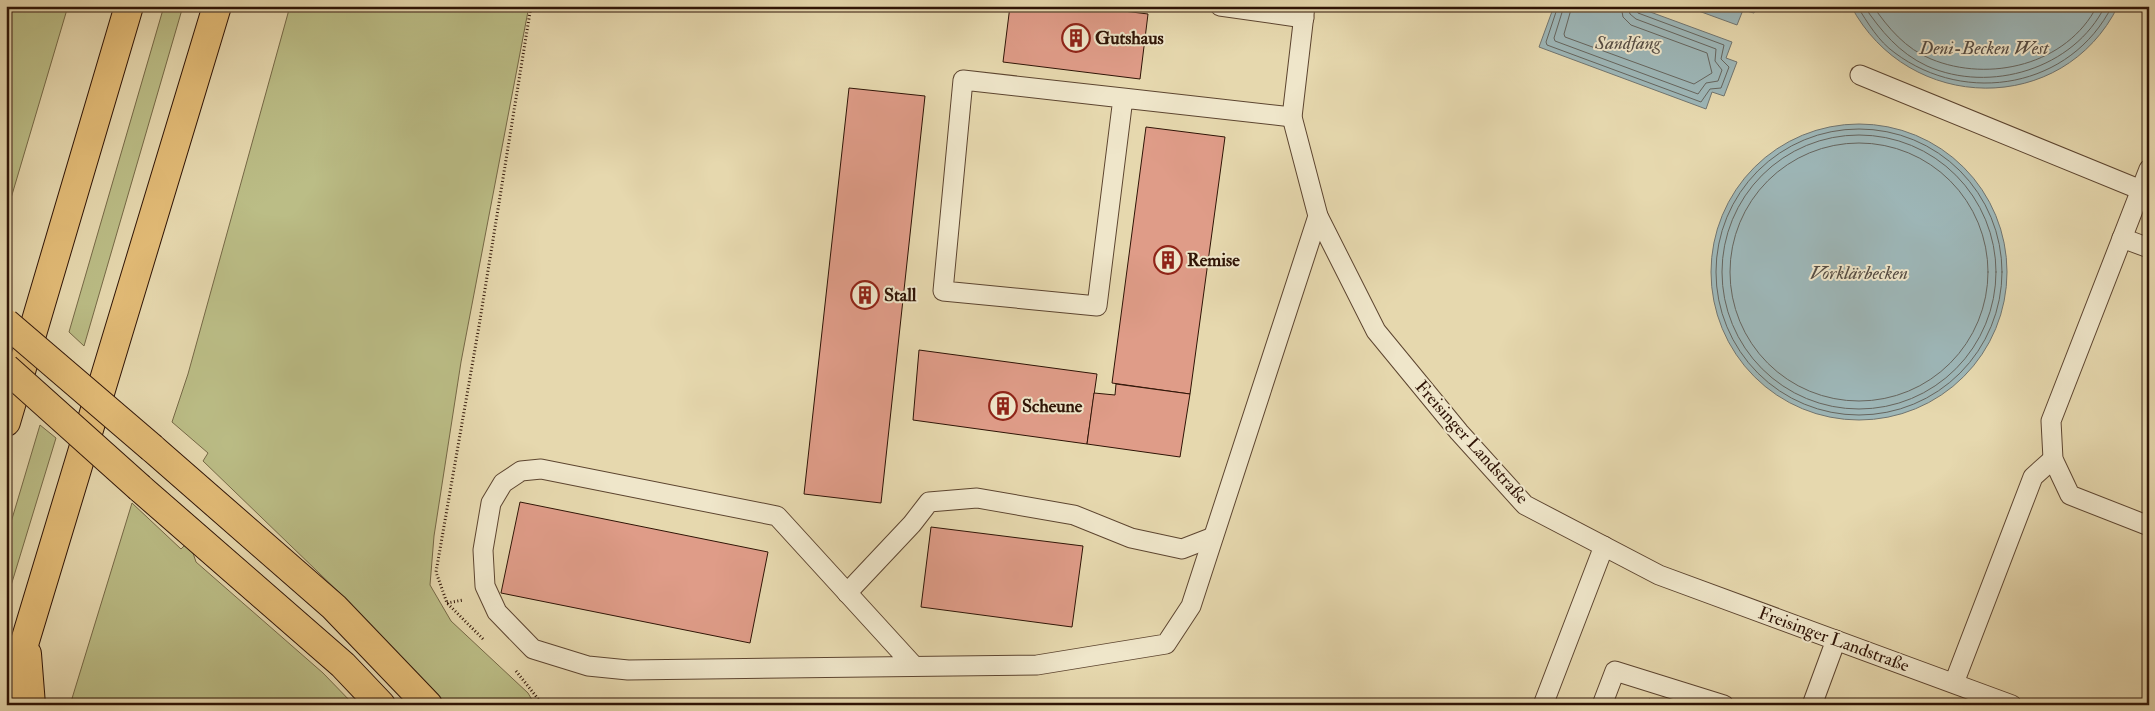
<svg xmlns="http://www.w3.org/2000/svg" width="2155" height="711" viewBox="0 0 2155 711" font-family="'IM FELL Double Pica',serif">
<rect width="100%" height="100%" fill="#e6d8ae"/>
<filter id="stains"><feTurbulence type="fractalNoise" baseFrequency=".004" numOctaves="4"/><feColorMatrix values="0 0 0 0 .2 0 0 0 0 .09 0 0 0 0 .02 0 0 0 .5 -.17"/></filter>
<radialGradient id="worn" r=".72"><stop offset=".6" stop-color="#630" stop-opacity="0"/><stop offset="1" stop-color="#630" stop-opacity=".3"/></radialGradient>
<g fill="#bbbd86" stroke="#756846">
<polygon points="6,6 68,6 6,215"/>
<polygon points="164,6 183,6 84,346 69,332"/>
<polygon points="290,6 529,6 461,362 434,536 430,585 451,621 528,693 535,705 442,705 348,601 203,461 208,453 172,422 188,374"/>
<polygon points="40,425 56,438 6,602 6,539"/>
<polygon points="132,503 181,549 189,541 196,562 323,673 354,705 70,705"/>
</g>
<g fill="#9db6b7" stroke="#717570">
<polygon points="1554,6 1634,6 1732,42 1726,58 1737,62 1724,96 1712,92 1706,109 1539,47"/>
<polygon points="1685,6 1757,6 1754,13 1743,10 1737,25"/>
<path d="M 1851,6 L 2118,6 C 2063,117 1908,114 1851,6 Z"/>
<circle cx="1859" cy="272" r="148"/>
</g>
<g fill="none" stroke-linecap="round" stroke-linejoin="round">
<g stroke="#66655e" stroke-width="1">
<polyline points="1558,6 1546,42 1547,45 1701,102 1710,89 1721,88 1729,67 1721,59 1724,45 1638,13 1635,6"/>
<polyline points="1564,6 1554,38 1555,41 1698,94 1706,83 1718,81 1722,70 1715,61 1716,49 1636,19 1630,14 1628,6"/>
<polyline points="1572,6 1564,34 1565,37 1694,84 1712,73 1707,53 1631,25 1623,17 1621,6"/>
<path d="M 1857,6 C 1868,23 1878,41 1895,53 C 1966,106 2071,88 2112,6"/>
<path d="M 1864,6 C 1881,31 1899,53 1927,66 C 1990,94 2074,69 2105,6"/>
<path d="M 1873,6 C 1888,28 1906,49 1931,59 C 1989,83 2067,65 2097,6"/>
<circle cx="1859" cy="272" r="143"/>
<circle cx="1859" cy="272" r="137"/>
<circle cx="1859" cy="272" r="129"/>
</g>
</g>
<g fill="#df9c88" stroke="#2f1406">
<polygon points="1010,6 1083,6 1148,14 1140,79 1003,62"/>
<polygon points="849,88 925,96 881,503 804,494"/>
<polygon points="1146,127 1225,137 1190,394 1112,383"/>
<polygon points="919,350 1097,374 1087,444 913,420"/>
<polygon points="1116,384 1190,394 1180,457 1087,444 1094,393 1115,395"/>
<polygon points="520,502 768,552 750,643 501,593"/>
<polygon points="931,527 1083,546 1072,627 921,607"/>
<polygon points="1649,699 1665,705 1647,705"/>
</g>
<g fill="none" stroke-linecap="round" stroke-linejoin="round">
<defs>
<g id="service">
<polyline points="1220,6 1304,18"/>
<polyline points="1305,6 1292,117 1318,216 1376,331 1459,432 1525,505 1659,575 2012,705"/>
<polyline points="1860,75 2141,190"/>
<polyline points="1123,98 963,80 943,291 1097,306 1123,98 1292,117"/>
<polyline points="2149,169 2051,421 2053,459 2070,495 2149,526"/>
<polyline points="2122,238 2149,248"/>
<polyline points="847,593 912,524 929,502 977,498 1074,515 1131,538 1182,549 1213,537"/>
<polyline points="914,666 777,516 541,469 521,471 503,483 491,503 483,550 485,586 497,612 533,649 588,666 628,670 1037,665 1166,644 1191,606 1318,216"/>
<polyline points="1954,683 2033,477 2053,459"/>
<polyline points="1543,705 1604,546"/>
<polyline points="1602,705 1615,671 1724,705"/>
<polyline points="1812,705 1836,640"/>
</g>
<g id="motorway">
<polyline points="6,422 129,6"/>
<polyline points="152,448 334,607 428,705"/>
<polyline points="140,488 343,665 381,705"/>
<polyline points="27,654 31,705"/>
<polyline points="6,704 217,6"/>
</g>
</defs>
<use href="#service" stroke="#5d4530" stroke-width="21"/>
<use href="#motorway" stroke="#2f1406" stroke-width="30"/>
<g stroke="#2f1406" stroke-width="3" stroke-dasharray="1 2.5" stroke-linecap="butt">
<polyline points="447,603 463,600"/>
<polyline points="483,639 447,603 436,572 479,326 531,6"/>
<polyline points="516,671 543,705"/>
</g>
<use href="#service" stroke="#efe6ca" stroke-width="19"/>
<use href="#motorway" stroke="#e3bc77" stroke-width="28"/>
<defs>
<g id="motorway-bridge">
<polyline points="6,323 152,448"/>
<polyline points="6,368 140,488"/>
</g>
</defs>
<use href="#motorway-bridge" stroke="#2f1406" stroke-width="30" stroke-linecap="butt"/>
<use href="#motorway-bridge" stroke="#e3bc77" stroke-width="28"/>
</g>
<defs>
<symbol id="building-ring" viewBox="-11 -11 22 22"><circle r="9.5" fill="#efe6ca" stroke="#8f2418" stroke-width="1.5"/><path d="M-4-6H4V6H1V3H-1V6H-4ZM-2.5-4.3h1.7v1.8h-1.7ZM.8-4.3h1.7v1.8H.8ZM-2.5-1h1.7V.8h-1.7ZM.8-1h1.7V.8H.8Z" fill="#8f2418"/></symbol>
</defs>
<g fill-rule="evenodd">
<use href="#building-ring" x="1060" y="22" width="32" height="32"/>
<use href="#building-ring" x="1152" y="244" width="32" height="32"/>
<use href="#building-ring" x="849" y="279" width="32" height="32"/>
<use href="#building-ring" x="987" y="390" width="32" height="32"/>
</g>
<g text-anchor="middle" stroke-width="4" stroke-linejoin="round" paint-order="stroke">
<g font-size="18" font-weight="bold" fill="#2f1406" stroke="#efe6ca" text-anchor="start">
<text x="1095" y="44">Gutshaus</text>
<text x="1187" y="266">Remise</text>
<text x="884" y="301">Stall</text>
<text x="1022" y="412">Scheune</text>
</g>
<g font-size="18" fill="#2f1406" stroke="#efe6ca">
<text transform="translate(1472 442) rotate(48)" y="6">Freisinger Landstraße</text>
<text transform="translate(1834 639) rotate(20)" y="6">Freisinger Landstraße</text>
</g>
<g font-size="19" font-style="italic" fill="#564d44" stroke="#efe6ca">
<text x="1628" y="49">Sandfang</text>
<text x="1984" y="54">Deni-Becken West</text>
<text x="1859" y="279">Vorklärbecken</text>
</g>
</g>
<rect width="2155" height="711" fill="none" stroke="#e6d8ae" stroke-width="25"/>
<rect x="8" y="8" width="2140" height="696" fill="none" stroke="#2f1406" stroke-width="2.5"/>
<rect x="12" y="12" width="2130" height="686" fill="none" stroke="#2f1406"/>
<rect width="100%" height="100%" filter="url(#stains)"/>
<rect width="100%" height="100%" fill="url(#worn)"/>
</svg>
